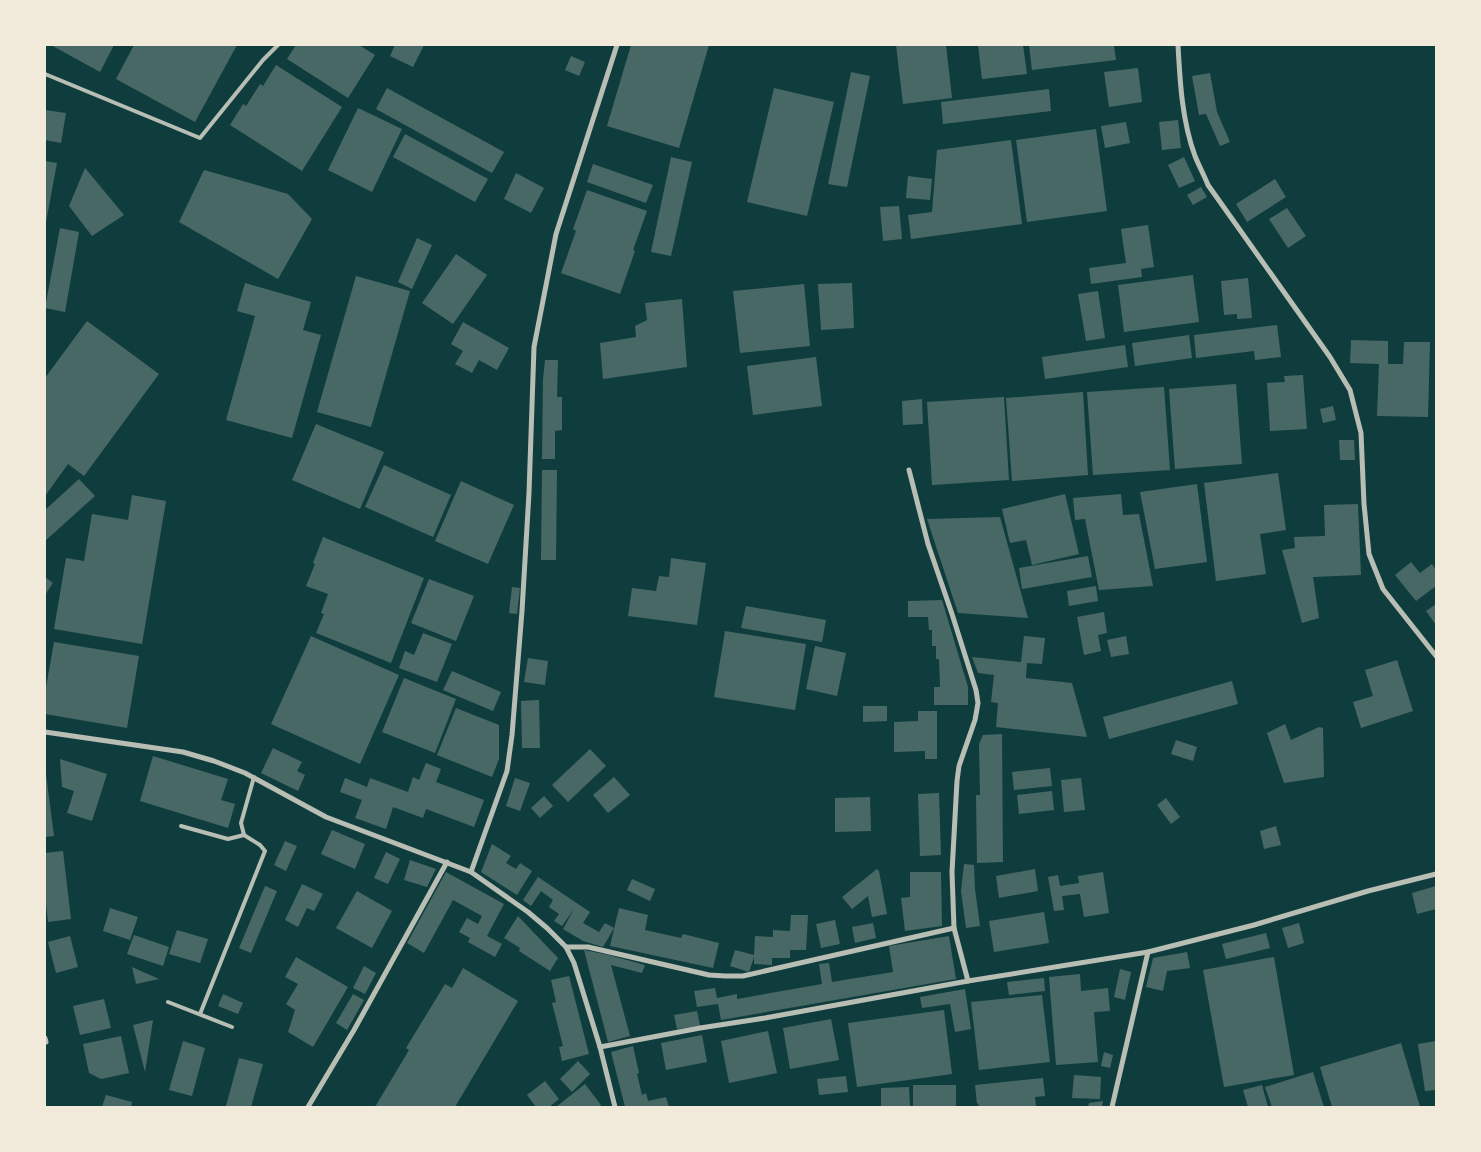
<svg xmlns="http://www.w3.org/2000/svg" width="1481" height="1152" viewBox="0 0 1481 1152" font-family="Merriweather,serif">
<rect width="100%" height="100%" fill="#0f3d3e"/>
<g fill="#486865">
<polygon points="51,45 114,45 100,72"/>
<polygon points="134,45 237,45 195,122 116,79"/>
<polygon points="296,45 359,45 375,55 348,98 287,59"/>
<polygon points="395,45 424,45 413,67 390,56"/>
<polygon points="631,45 709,45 679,148 607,126"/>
<polygon points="896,45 946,45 952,98 903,104"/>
<polygon points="978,45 1023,45 1027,74 982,79"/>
<polygon points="1029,45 1114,45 1116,60 1032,70"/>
<polygon points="571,56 585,62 579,76 565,70"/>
<polygon points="276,65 342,107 302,171 230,125 243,104 246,106 260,84 263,86"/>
<polygon points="1138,68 1142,102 1109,107 1104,72"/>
<polygon points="851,72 870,76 847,187 828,184"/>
<polygon points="1210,73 1217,112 1230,142 1220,146 1206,114 1199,115 1192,76"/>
<polygon points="387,88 504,152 492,173 376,109"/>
<polygon points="774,88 834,102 807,216 747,202"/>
<polygon points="1049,89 1051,111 943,124 941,102"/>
<polygon points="358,108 402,129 372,192 328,170"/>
<polygon points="45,110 66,113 61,143 45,140"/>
<polygon points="1178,120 1181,148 1162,150 1159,122"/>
<polygon points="1126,122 1130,143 1105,148 1101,126"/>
<polygon points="1096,129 1107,211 1027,222 1016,140"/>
<polygon points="405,134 488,179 475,202 393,157"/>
<polygon points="1011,140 1022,224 911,239 908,215 932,212 937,150"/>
<polygon points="671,157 692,162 671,256 651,252"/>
<polygon points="1184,157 1195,181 1179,188 1168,165"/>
<polygon points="45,161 57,163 46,222 45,222"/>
<polygon points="593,164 653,185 646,203 587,182"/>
<polygon points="85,168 124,215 92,236 69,206"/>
<polygon points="204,170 288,194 312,219 278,279 179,222"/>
<polygon points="516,173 544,188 531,213 504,199"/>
<polygon points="908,176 932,179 930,200 906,198"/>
<polygon points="1275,179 1286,197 1247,222 1236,204"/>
<polygon points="1201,187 1207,197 1193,205 1187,195"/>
<polygon points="587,190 647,211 633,250 635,251 620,294 561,273 576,231 573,229"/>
<polygon points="899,206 902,239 883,241 880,207"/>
<polygon points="1287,208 1306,236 1288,248 1269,219"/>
<polygon points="1148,225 1154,267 1141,269 1142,277 1091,284 1089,268 1126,263 1121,229"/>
<polygon points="60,228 79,232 65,312 45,308"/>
<polygon points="417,238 432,245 412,289 398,282"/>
<polygon points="456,254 487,275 453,324 422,303"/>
<polygon points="1193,275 1199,322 1124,332 1118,285"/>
<polygon points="356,276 410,291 371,427 317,412"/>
<polygon points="1248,278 1252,318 1237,319 1237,314 1224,315 1221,281"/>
<polygon points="245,283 311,302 303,330 321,335 292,438 226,420 255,316 237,311"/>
<polygon points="852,283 854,328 821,330 818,284"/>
<polygon points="804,284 810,346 740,353 733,291"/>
<polygon points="1098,291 1105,338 1086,341 1078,294"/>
<polygon points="682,299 687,367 603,379 600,343 636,337 635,326 647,320 645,303"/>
<polygon points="87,321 159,374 84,476 68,464 45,496 45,378"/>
<polygon points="463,322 509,348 497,370 479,360 472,373 455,364 463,351 451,344"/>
<polygon points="1277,325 1281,357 1255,360 1254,351 1196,358 1194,335"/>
<polygon points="1189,335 1192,358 1135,366 1132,343"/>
<polygon points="1351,340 1388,341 1388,364 1403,364 1404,342 1430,342 1428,417 1377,416 1379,364 1350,363"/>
<polygon points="1125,345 1128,367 1045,379 1042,357"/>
<polygon points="816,357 822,406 753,415 747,366"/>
<polygon points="545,360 558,360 557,397 562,397 562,430 555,431 555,459 542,459 543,379"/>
<polygon points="1303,375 1307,429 1270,431 1267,383 1285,382 1284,376"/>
<polygon points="1236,384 1242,464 1175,469 1169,389"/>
<polygon points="1164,387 1170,470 1093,475 1087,392"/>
<polygon points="1083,392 1088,475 1012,481 1006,398"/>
<polygon points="1004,397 1009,480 932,485 927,402"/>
<polygon points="922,399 923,424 903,425 902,401"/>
<polygon points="1333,406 1336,420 1323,423 1320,409"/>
<polygon points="316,424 384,452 360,509 292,480"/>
<polygon points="1339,440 1354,440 1355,460 1340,460"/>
<polygon points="384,465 451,495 433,537 365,507"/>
<polygon points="542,470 557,470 556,560 541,560"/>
<polygon points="1278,473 1286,530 1260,534 1266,574 1216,581 1204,483"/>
<polygon points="79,479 95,496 45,541 45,510"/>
<polygon points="461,481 514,505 488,564 435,541"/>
<polygon points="1197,484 1207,562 1155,569 1140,492"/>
<polygon points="1065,494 1079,554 1032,565 1026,540 1010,543 1002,509"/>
<polygon points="1121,494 1123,515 1139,514 1153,586 1099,590 1085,519 1075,520 1073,498"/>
<polygon points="132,495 166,501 142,644 54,629 66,558 84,561 92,514 128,520"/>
<polygon points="1358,504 1361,575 1313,577 1319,618 1302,623 1282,550 1295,548 1294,537 1325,536 1324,505"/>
<polygon points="1000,517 1028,618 958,613 927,519"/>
<polygon points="323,537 424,578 391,663 316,633 324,614 321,613 328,594 306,586 315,564 313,563"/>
<polygon points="1088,556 1092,577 1022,589 1019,568"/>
<polygon points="671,558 706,563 697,625 628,616 632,588 656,591 659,576 669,577"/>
<polygon points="1411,562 1420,573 1432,564 1436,570 1436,586 1416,601 1395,575"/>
<polygon points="45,577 53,583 45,595"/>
<polygon points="429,579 474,596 456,641 411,623"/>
<polygon points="1096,586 1098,601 1069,606 1067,591"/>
<polygon points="512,587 520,588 517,614 509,613"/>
<polygon points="942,600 968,687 968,705 934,705 934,687 940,687 939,659 936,659 936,646 932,646 932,630 929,630 928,617 908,617 908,601"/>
<polygon points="1436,604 1436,625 1426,611"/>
<polygon points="746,606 826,620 822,642 741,628"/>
<polygon points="1104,612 1107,633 1098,635 1101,651 1084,655 1077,617"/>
<polygon points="725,631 806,644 795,710 714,697"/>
<polygon points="423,633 452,644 437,682 399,668 405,651 414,655"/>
<polygon points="311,636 399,675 360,764 271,724"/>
<polygon points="1024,636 1045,638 1042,664 1027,663 1026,678 1072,683 1087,737 996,727 998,703 991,702 994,675 978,673 972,657 1021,662"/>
<polygon points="1126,636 1129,654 1111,657 1107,640"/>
<polygon points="54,642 139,656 127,728 45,714 45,693"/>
<polygon points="815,646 846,653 837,696 806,689"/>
<polygon points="528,658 548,661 545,685 524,682"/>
<polygon points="1397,660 1413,711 1361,728 1353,702 1373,696 1365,670"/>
<polygon points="452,671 501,692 493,711 443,690"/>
<polygon points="404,678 456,699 435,753 382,732"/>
<polygon points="1232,681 1238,704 1109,739 1103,717"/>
<polygon points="539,700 540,748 522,748 521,701"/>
<polygon points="863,706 887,706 887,721 863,722"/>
<polygon points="456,708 499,725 499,759 492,777 437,755"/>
<polygon points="918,711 937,711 937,759 925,759 925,751 894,752 894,722 918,721"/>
<polygon points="1285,724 1291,740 1319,727 1323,728 1324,777 1284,783 1267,733"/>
<polygon points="1002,734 1003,862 977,863 976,795 980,795 979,744 983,735"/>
<polygon points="1176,740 1197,747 1193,761 1171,754"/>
<polygon points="273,748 302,762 297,771 305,775 298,791 261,773"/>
<polygon points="590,749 606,766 568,802 552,785"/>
<polygon points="153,756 228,779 221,800 235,804 228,828 140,801"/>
<polygon points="60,759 107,774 92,821 67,813 74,791 62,787"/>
<polygon points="426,763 441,769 436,782 484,800 474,827 426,809 423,818 393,807 386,829 355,818 362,800 340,792 345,778 367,787 370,778 408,792 413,777 419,780"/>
<polygon points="1050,768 1052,786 1014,790 1012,772"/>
<polygon points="45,774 46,774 54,836 45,837"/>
<polygon points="614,777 630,795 608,813 593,795"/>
<polygon points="515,778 530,783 520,811 506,806"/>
<polygon points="1081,778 1085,810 1064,812 1061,780"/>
<polygon points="1052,791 1054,810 1019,814 1017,795"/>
<polygon points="939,793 941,855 920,856 918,794"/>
<polygon points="544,796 553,806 540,818 531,808"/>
<polygon points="870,797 871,831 835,832 835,798"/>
<polygon points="1166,798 1180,817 1171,824 1157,805"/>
<polygon points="1276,826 1281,845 1264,849 1260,831"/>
<polygon points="332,830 365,844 355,869 321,854"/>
<polygon points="285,841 297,846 286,871 274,865"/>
<polygon points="492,844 511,856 506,863 516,869 520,863 532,871 517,895 481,872"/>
<polygon points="63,851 71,919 48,922 45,894 45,853"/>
<polygon points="386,852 400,859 388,884 374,878"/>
<polygon points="410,860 436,869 427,887 404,880"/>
<polygon points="964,864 974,865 975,889 980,926 966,928 961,891"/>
<polygon points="877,869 879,871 887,914 872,917 868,896 852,909 842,897"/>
<polygon points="1035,869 1038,891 999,898 996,876"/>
<polygon points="446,872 504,904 487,936 502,944 495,957 468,942 470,938 459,932 467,918 478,924 482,916 453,900 424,953 407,943"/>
<polygon points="910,872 941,872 942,926 905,931 901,898 910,897"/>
<polygon points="1103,872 1109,913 1084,917 1080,894 1062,896 1064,910 1054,911 1048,877 1058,875 1060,886 1079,883 1078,876"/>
<polygon points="538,877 590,912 583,923 599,932 605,923 614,928 603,947 583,941 563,929 574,909 562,926 554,921 559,914 549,907 553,900 541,891 531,906 523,900"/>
<polygon points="632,879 655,889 650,901 627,890"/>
<polygon points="302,884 323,894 314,911 307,908 298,927 285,920"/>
<polygon points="265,886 277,891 251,953 239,948"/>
<polygon points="1436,886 1436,909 1417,914 1412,893"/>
<polygon points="357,891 392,911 372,948 336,928"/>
<polygon points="110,908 138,917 130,940 103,931"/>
<polygon points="619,908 648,915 645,930 681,938 683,934 719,943 713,968 610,946"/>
<polygon points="1044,912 1049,943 994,952 989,921"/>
<polygon points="791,915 808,915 806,950 790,950 790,958 772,958 772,965 754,964 754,957 749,972 730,966 735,950 754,955 755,936 773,937 773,930 790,931"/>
<polygon points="518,916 558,958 550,971 519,951 520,948 504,938"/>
<polygon points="835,920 840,944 821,948 816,924"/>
<polygon points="873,923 876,938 855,943 852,927"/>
<polygon points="1299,923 1304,943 1288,948 1282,928"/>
<polygon points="177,930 208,939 200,963 169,954"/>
<polygon points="1266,933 1270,948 1226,959 1222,944"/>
<polygon points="134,935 169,947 163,966 127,954"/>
<polygon points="70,936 78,967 56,973 48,942"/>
<polygon points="949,936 956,979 721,1020 718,1004 697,1007 694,991 715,988 717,998 737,994 737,999 822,984 819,964 829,963 832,982 893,972 889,946"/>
<polygon points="584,950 609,955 645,965 642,973 611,965 630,1036 608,1042"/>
<polygon points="1187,952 1190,968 1167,971 1163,991 1146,987 1153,958"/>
<polygon points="296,957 348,987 313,1047 288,1032 295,1010 286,1004 298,984 285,977"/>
<polygon points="1274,957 1294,1075 1224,1087 1203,970"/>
<polygon points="364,966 376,973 365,994 353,988"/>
<polygon points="132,967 159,979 136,984"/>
<polygon points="463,968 518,1001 455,1107 375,1107 409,1050 406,1048 445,984 452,988"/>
<polygon points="1120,969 1131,972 1125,1000 1114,997"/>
<polygon points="1080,974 1081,991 1108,988 1110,1011 1094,1012 1098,1062 1056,1065 1049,977"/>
<polygon points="569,976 589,1054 562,1061 559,1047 563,1046 552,1003 556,1002 551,980"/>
<polygon points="1044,978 1045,991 1009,995 1007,982"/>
<polygon points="965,989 971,1029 955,1032 950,1004 922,1008 920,997"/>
<polygon points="223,994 243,1003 238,1014 218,1006"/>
<polygon points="353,994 364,1000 347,1030 336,1023"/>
<polygon points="1042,995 1050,1062 979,1070 971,1002"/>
<polygon points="104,999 111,1028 80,1035 73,1006"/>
<polygon points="944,1010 952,1074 857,1087 848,1023"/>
<polygon points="697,1011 700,1026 677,1029 674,1015"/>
<polygon points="831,1019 839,1060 790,1069 783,1028"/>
<polygon points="153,1020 145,1072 133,1025"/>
<polygon points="768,1031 777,1073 729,1083 721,1041"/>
<polygon points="702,1035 707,1062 666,1070 661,1043"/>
<polygon points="121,1036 129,1073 101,1079 89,1073 83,1044"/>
<polygon points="183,1041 205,1048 192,1096 169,1090"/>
<polygon points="1436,1041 1436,1090 1425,1091 1418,1044"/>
<polygon points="1401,1043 1420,1107 1332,1107 1320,1067"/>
<polygon points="633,1046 639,1073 637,1074 642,1095 646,1093 648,1101 666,1097 669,1107 625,1107 611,1052"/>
<polygon points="1104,1052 1113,1055 1110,1068 1101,1066"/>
<polygon points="239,1058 263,1064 251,1107 226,1106"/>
<polygon points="578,1061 590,1074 572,1092 560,1079"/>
<polygon points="1313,1072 1324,1107 1272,1107 1265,1087"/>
<polygon points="1074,1075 1101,1077 1100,1099 1072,1098"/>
<polygon points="846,1076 848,1092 819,1095 817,1079"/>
<polygon points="1043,1078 1045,1096 1035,1097 1036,1107 979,1107 978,1103 977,1104 975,1085"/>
<polygon points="545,1081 559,1099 549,1107 536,1107 527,1095"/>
<polygon points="585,1084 601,1105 598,1107 556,1107"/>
<rect x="913" y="1085" width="43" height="22"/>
<polygon points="1262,1085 1268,1107 1248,1107 1243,1090"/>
<polygon points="909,1087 910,1107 881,1107 881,1088"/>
<polygon points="106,1095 132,1102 131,1107 102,1107"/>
<polygon points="1103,1101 1102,1107 1088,1107 1089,1103"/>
</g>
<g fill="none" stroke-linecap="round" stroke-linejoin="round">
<g stroke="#b8beb3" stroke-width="4">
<polyline points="45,74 200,138 263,60 278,45"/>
<polyline points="181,826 228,839 244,835"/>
<polyline points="168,1002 232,1027"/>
<polyline points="200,1014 265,851 260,845 244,835 241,823 254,777"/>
</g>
<g stroke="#b8beb3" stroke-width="5">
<path d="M 1178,45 C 1180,82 1182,121 1195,156 C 1199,166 1204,175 1208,185 L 1330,357 L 1350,390 L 1361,433 L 1364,504 L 1369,554 L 1383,589 L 1436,656"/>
<polyline points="909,470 928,544 952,614 976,690 978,703 975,720 959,766 957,781 952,872 954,928 968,981"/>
<polyline points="45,732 183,752 214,761 245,773 326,817 471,872 528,912 547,928 566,947 574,963 600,1047 615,1107"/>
<polyline points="471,872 507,771 512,735 522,611 529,493 534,347 556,234 617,45"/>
<polyline points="566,947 588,947 709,975 725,976 743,976 954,928"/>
<polyline points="45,1038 46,1042"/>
<polyline points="600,1047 700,1028 765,1018 968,981 1148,952 1254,925 1368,891 1436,874"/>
<polyline points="308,1107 354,1030 447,862"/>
<polyline points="1112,1107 1148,952"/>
</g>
</g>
<rect width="1481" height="1152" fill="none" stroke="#f1e9da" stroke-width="92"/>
</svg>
